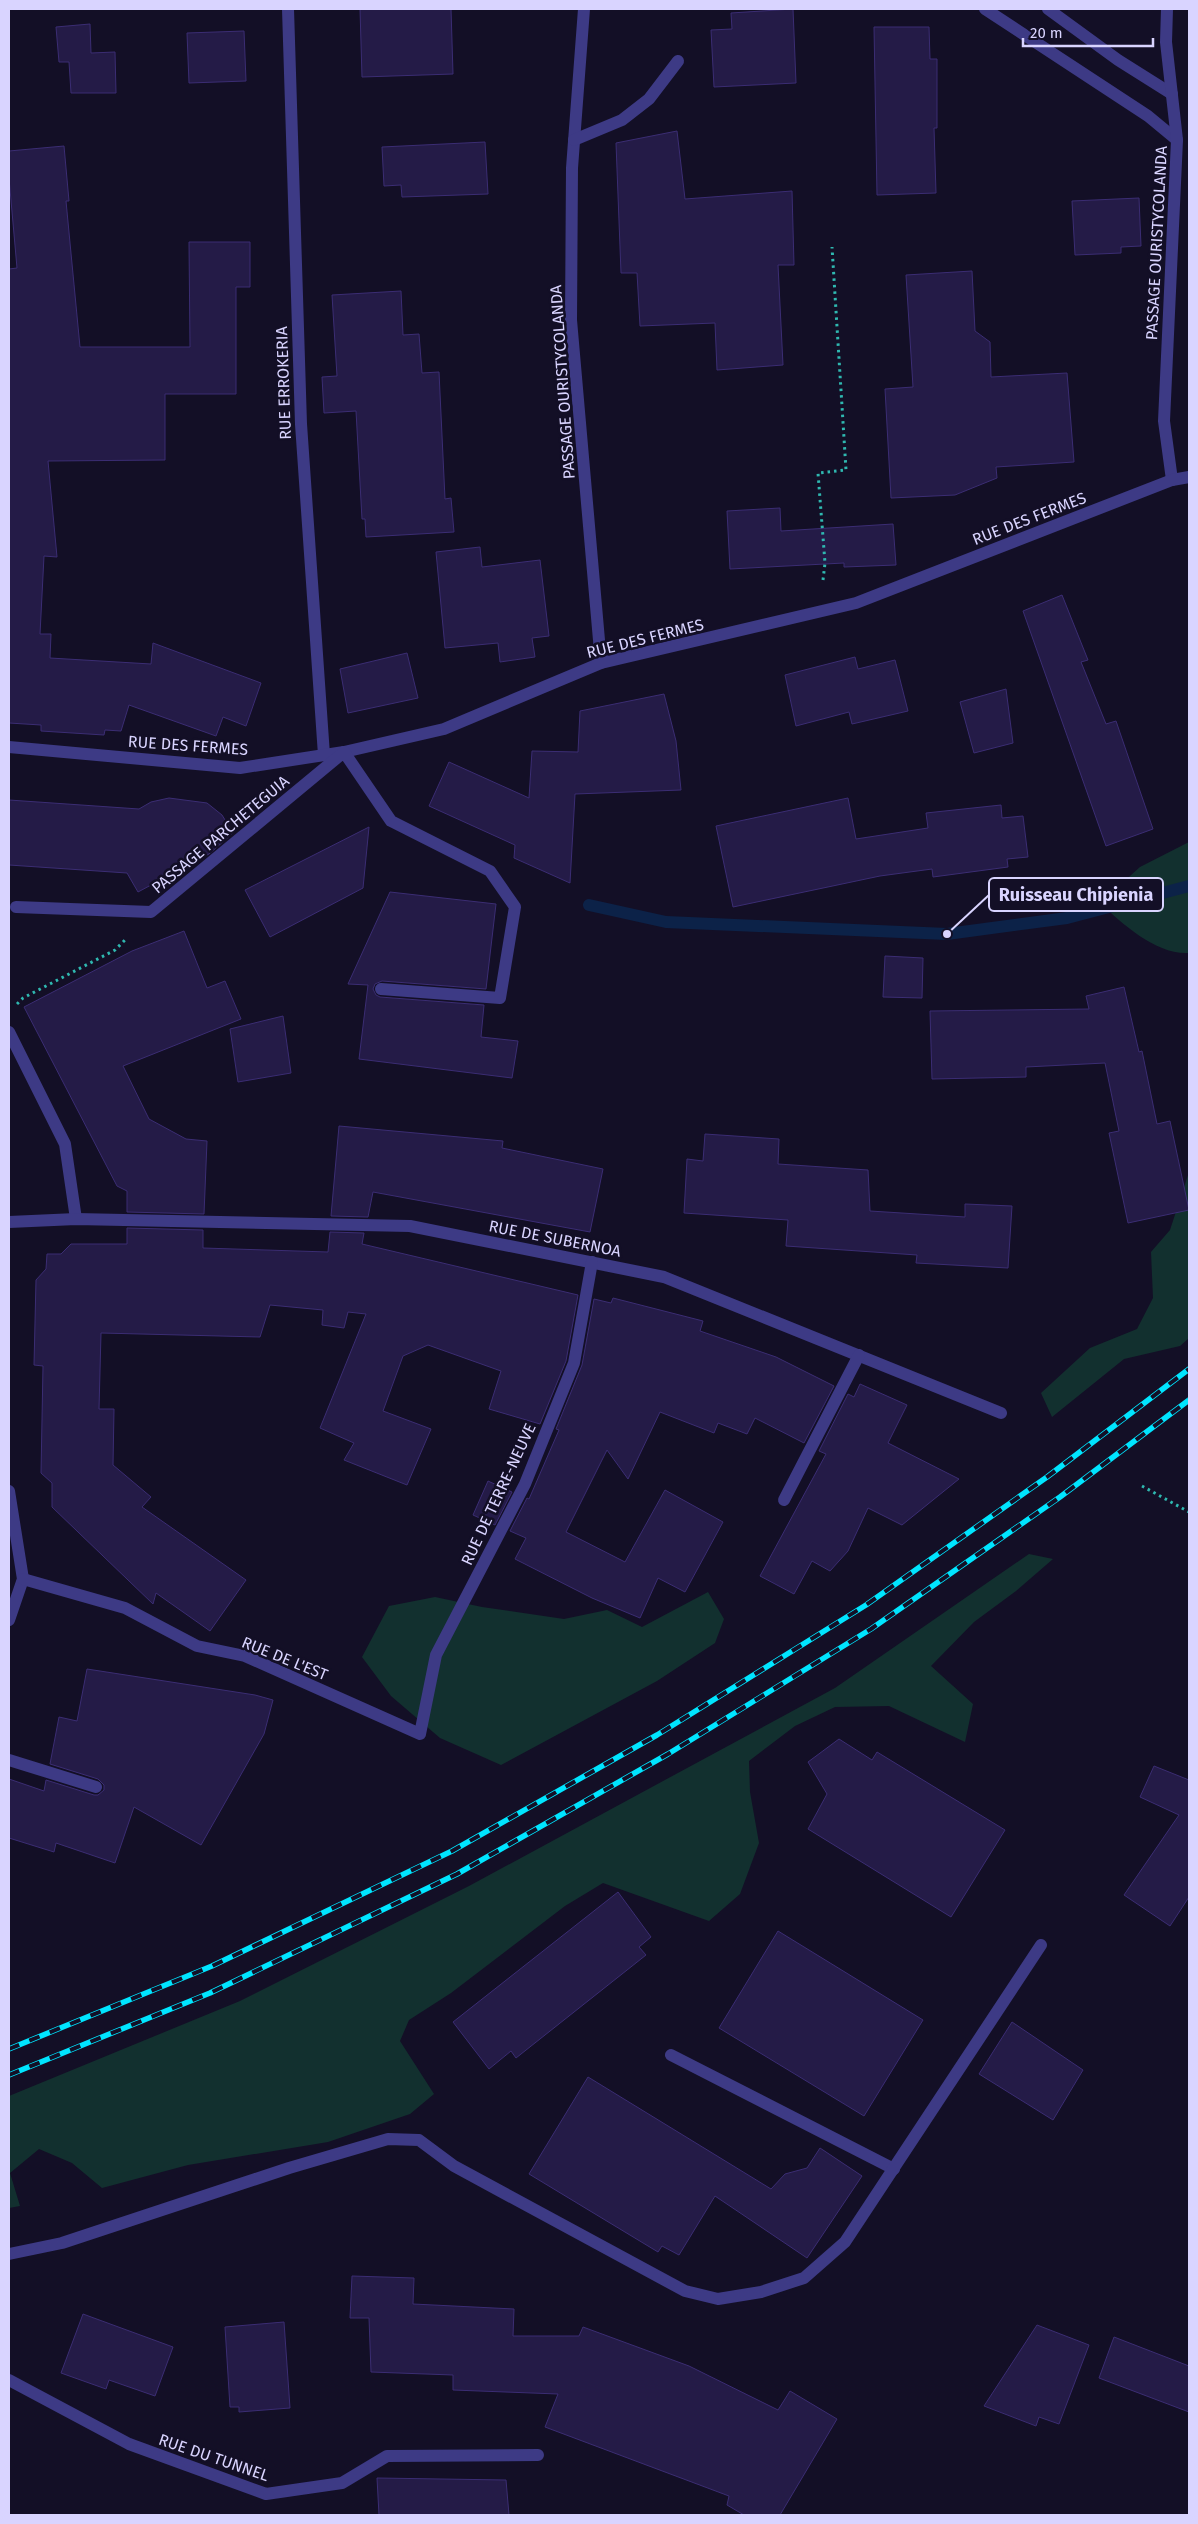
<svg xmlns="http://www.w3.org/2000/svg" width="1198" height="2524" viewBox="0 0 1198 2524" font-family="'Fira Sans',sans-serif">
<rect width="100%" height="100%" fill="#130f26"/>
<g fill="#12302f">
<path d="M 1189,842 L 1189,953 C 1156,955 1123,924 1100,903 L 1140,867 Z"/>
<polygon points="1189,1172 1189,1338 1180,1346 1124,1359 1052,1417 1041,1393 1090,1348 1137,1329 1153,1298 1151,1252 1170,1230"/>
<polygon points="1029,1554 1053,1559 1016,1591 974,1622 931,1666 973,1704 965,1742 889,1706 835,1707 795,1726 749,1761 750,1792 759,1843 740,1894 709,1921 603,1883 565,1906 451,1993 409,2020 400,2041 434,2094 410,2114 328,2142 188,2165 102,2188 72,2163 39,2149 10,2173 20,2206 9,2208 9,2096 240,2001 469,1886 835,1688"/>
<polygon points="708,1592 724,1619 715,1643 657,1681 501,1765 440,1738 391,1696 362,1657 389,1606 435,1597 482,1607 564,1619 607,1610 642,1627"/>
</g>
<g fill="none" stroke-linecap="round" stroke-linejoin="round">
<polyline stroke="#0c2248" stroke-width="12" points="589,905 666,922 947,934 1067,918 1189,886"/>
</g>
<g fill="#241b47" stroke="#3b2d73">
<polygon points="360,9 451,9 453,74 362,77"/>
<polygon points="793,9 796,83 714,87 711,30 732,29 731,13"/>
<polygon points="90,24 91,53 115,52 116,93 71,93 69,62 59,62 56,27"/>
<polygon points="874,27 929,27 930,59 937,59 937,128 934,128 936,193 877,195"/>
<polygon points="244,31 246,81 189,83 187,33"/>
<polygon points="677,131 685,199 792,191 794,265 778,265 783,365 717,370 715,323 640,326 637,273 621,273 616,143"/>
<polygon points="485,142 488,194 402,197 401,185 384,186 382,147"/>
<polygon points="64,146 69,201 66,201 80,347 190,347 189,242 250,242 250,287 236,287 236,394 165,394 165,460 48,461 57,557 44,556 40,634 51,634 50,658 151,664 153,643 261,683 246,726 223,717 216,736 129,705 121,731 105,730 104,735 41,731 41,725 9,723 9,269 17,268 9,178 9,151"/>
<polygon points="1139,198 1141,246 1121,247 1121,253 1075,255 1072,201"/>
<polygon points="972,271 975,331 990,342 991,377 1067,373 1074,462 996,467 997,478 955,495 891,498 885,389 913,387 906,275"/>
<polygon points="401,291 403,335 419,334 422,373 439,372 445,499 451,498 454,532 366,537 365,519 362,519 356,411 324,413 322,377 337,376 332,295"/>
<polygon points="780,508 781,531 893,524 896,565 844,567 844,563 730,569 727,511"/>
<polygon points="480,547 482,567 540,560 549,636 532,638 535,657 500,662 498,643 445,648 436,552"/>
<polygon points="1062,595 1088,660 1081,662 1106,724 1116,721 1153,829 1106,846 1023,611"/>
<polygon points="407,653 418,698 348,713 340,669"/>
<polygon points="855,657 858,669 895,660 908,711 852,724 849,712 796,726 785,675"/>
<polygon points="1006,689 1013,743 974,753 960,702"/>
<polygon points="664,694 676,741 681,790 575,794 570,883 514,858 515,845 429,806 449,762 529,798 532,751 578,752 580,711"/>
<polygon points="169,798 207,803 222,815 233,833 209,854 138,892 127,873 9,865 9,800 139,809 151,802"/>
<polygon points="848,798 856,839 928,828 926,813 1001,805 1002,818 1023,816 1028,857 1007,859 1008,867 933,877 932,869 880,876 733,907 716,826"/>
<polygon points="369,827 363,888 270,937 245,890"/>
<polygon points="390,892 496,904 486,989 382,981 375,984 373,989 376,995 380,997 484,1005 481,1037 518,1041 512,1078 359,1059 368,985 348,984"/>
<polygon points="184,931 207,988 225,981 241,1019 123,1066 149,1119 186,1139 207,1141 204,1214 127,1212 127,1191 117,1186 24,1007 132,951"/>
<polygon points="885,956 923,958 922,998 883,997"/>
<polygon points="1124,987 1139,1052 1142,1051 1157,1124 1170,1121 1189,1210 1128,1223 1109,1133 1119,1131 1105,1063 1026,1067 1026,1077 932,1079 930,1011 1089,1009 1086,996"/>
<polygon points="283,1016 291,1073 238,1082 230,1029"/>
<polygon points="339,1126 503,1141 502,1148 603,1169 590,1232 373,1192 368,1217 331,1216"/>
<polygon points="705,1134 779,1139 778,1164 868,1170 870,1211 965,1217 965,1204 1012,1206 1008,1268 916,1263 917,1255 786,1246 788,1220 684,1213 687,1159 703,1161"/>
<polygon points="127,1228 203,1230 203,1248 328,1252 330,1232 364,1233 362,1244 578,1295 566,1361 540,1424 489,1409 501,1371 428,1345 403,1356 383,1411 431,1429 407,1485 344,1460 354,1443 320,1428 366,1314 348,1312 344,1328 322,1325 323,1310 270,1305 260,1337 101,1333 99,1409 114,1409 113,1465 151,1497 142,1507 246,1580 210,1631 156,1593 153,1604 52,1507 52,1483 41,1473 43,1366 34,1365 36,1280 46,1269 47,1254 61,1254 71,1244 127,1244"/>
<polygon points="613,1298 703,1321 700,1331 776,1357 834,1386 804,1443 755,1418 747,1434 718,1423 714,1433 660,1412 628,1479 607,1450 566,1532 625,1562 665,1490 723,1522 685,1592 658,1578 640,1618 592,1598 515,1559 526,1538 510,1531 527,1498 529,1499 559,1430 556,1429 582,1365 594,1299 611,1303"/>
<polygon points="860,1384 907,1405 888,1443 959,1479 902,1525 868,1508 848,1551 830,1571 812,1561 794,1594 760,1576 826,1454 819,1451 848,1394 854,1397"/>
<polygon points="488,1481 512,1492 495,1525 473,1515"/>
<polygon points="87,1669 255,1695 273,1700 264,1734 201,1845 134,1807 115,1863 56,1843 54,1852 9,1838 9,1779 44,1791 46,1780 94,1795 98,1795 104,1790 104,1785 98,1779 50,1764 59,1717 77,1721"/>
<polygon points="839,1739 872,1760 877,1752 1005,1830 951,1917 808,1829 827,1794 808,1762"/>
<polygon points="1154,1766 1189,1780 1189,1897 1170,1926 1124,1895 1179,1815 1140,1797"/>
<polygon points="618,1892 651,1937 639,1947 646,1955 516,2058 511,2051 489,2069 453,2022"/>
<polygon points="778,1931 923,2020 864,2116 719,2028"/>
<polygon points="1012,2022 1083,2070 1053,2120 979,2074"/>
<polygon points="588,2077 771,2189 785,2174 807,2168 820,2148 862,2176 807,2258 715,2196 679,2255 662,2246 658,2252 529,2174"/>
<polygon points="352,2276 414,2278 413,2304 514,2309 513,2336 579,2336 583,2327 689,2366 778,2410 790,2391 837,2419 780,2515 744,2515 727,2505 729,2496 545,2427 558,2394 453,2390 453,2375 371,2372 369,2318 350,2318"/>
<polygon points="83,2314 173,2347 155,2396 109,2380 106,2389 61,2373"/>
<polygon points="284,2322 290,2408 239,2412 239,2407 230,2407 225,2327"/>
<polygon points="1037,2325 1089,2345 1059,2424 1039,2417 1036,2426 984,2406"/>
<polygon points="1114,2337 1189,2366 1189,2412 1099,2378"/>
<polygon points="377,2478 506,2480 509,2515 379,2515"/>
</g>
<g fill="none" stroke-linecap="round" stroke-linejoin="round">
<g stroke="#2fb8b0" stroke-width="3" stroke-dasharray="2.5 4" stroke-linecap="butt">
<polyline points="823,580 825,563 818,473 846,470 832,247"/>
<polyline points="17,1004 23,998 115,950 125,940"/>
<polyline points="1142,1486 1189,1512"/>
</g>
<g stroke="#3d3a85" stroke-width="12">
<polyline points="288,9 301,424 324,755"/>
<polyline points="584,9 572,168 571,320 601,663"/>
<polyline points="985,9 1148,116 1177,140"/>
<polyline points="1048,9 1118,60 1172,94"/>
<polyline points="1167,9 1166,42 1177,140 1164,421 1172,480"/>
<polyline points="574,140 622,120 649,99 678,61"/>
<polyline points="9,747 240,768 344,752 444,729 601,663 856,603 1172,480 1189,477"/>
<polyline points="16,907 151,912 344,752 391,821 490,871 515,907 500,998 381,989"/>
<polyline points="9,1032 65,1144 76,1219"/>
<polyline points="9,1222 76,1219 410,1226 664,1277 1001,1413"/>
<polyline points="9,1491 23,1579 9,1620"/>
<polyline points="784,1500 859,1355"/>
<polyline points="23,1579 125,1608 197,1646 245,1656 420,1734 436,1655 525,1484 574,1363 592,1262"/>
<polyline points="9,1760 96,1787"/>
<polyline points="671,2055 894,2169"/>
<polyline points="9,2254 62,2243 289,2168 388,2139 419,2140 454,2166 685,2291 718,2299 761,2292 804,2278 845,2242 1041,1945"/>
<polyline points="9,2380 129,2444 266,2494 342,2483 387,2456 538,2455"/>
</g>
<defs>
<g id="rail">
<polyline points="9,2049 212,1966 452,1851 657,1735 866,1605 1047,1477 1189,1369"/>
<polyline points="9,2075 210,1993 457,1874 668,1754 871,1629 1060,1497 1189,1400"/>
</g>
</defs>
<use href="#rail" stroke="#00e5ff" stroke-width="5.5"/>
<use href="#rail" stroke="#130f26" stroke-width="4" stroke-dasharray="11" stroke-linecap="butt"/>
</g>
<g text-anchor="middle" stroke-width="5" stroke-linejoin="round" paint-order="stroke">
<g font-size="16" fill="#d9d4ff" stroke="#130f26">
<text transform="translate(1156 243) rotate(-87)" y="6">PASSAGE OURISTYCOLANDA</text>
<text transform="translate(562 382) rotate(-94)" y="6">PASSAGE OURISTYCOLANDA</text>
<text transform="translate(283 383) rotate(-92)" y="6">RUE ERROKERIA</text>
<text transform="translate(1029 518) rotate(-21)" y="6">RUE DES FERMES</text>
<text transform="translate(645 638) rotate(-14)" y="6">RUE DES FERMES</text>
<text transform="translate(188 745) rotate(4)" y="6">RUE DES FERMES</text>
<text transform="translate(220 834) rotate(-40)" y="6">PASSAGE PARCHETEGUIA</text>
<text transform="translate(555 1238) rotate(11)" y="6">RUE DE SUBERNOA</text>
<text transform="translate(498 1494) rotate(-65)" y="6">RUE DE TERRE-NEUVE</text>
<text transform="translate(285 1658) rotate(22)" y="6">RUE DE L'EST</text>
<text transform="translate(214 2457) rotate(19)" y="6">RUE DU TUNNEL</text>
</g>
</g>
<path fill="none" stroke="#d9d4ff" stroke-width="2" d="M947 934L989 895"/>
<circle fill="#d9d4ff" stroke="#130f26" stroke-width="2" cx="947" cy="934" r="5"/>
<rect fill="#130f26" stroke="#d9d4ff" stroke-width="2" x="989" y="878" width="174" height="33" rx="5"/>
<g font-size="18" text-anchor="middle" font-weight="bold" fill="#d9d4ff">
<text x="1076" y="901">Ruisseau Chipienia</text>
</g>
<rect width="1198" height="2524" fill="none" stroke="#d9d4ff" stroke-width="20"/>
<path d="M1023 38v8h130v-8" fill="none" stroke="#d9d4ff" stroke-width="2.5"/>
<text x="1030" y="38" font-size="15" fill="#d9d4ff" stroke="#130f26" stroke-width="4" paint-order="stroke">20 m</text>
</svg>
